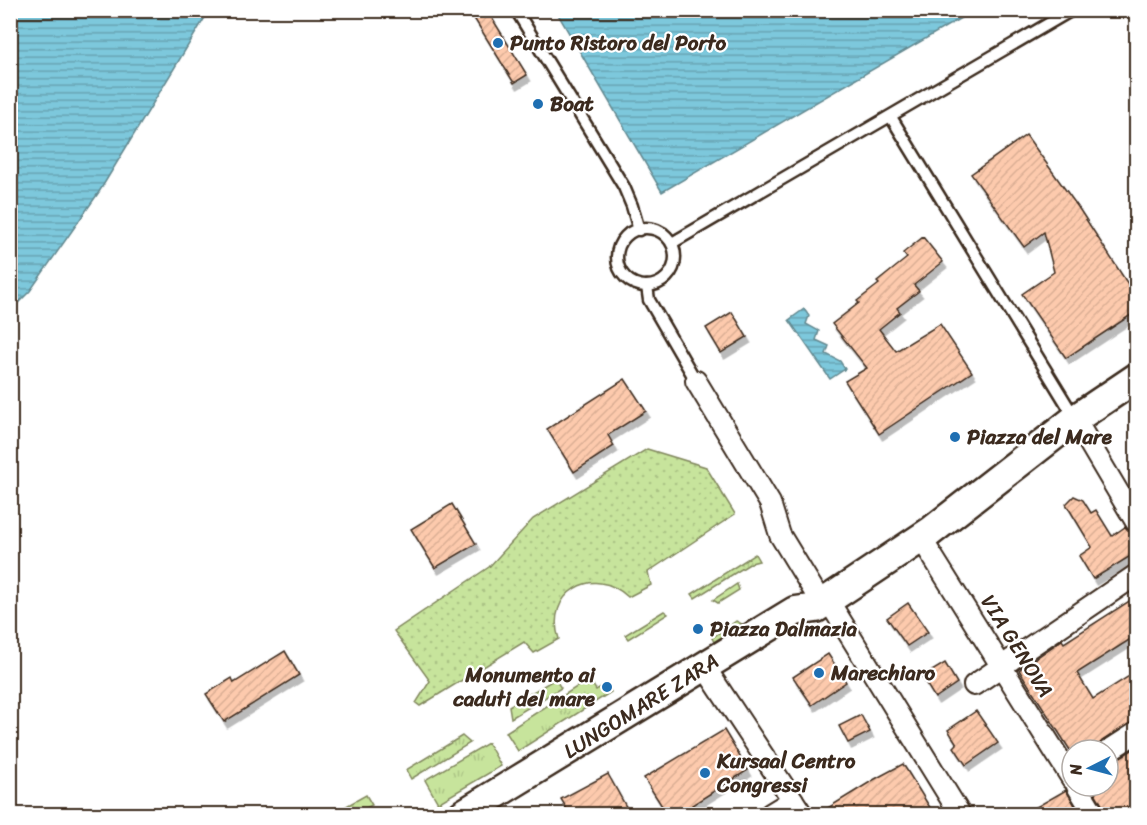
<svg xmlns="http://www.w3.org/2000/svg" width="1147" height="825" viewBox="0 0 1147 825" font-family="Sriracha,sans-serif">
<defs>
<pattern id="grass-tufts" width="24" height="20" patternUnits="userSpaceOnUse" patternTransform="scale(1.5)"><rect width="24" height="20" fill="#c7e49c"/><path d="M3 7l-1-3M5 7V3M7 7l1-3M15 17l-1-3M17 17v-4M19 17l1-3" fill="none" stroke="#acc486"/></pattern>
<pattern id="park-dots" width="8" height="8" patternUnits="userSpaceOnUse" patternTransform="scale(1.5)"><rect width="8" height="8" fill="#c7e49c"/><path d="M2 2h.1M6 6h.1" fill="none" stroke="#acc486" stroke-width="1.8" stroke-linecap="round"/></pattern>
<pattern id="water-rules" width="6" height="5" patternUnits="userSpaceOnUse" patternTransform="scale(1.5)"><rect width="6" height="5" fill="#7dc8dc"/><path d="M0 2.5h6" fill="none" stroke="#68a3b2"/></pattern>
<pattern id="building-hatch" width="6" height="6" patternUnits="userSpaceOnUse" patternTransform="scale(1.5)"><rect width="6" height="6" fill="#fdcaad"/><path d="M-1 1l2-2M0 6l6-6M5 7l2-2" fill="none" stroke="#daae94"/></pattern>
<filter id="shadow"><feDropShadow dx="3.5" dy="6" stdDeviation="0" flood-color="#0004"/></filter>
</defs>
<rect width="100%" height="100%" fill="#fff"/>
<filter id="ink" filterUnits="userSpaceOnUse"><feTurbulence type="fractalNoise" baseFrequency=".0167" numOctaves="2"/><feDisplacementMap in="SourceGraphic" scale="12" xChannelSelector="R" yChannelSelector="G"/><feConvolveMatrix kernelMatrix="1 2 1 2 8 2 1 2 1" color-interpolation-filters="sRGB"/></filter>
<g filter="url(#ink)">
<g fill="url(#grass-tufts)" stroke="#81875d" stroke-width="1.5">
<polygon points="755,554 759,561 751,563 695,598 692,594"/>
<polygon points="737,584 739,590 718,603 713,600"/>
<polygon points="664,611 668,614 628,639 625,635"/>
<polygon points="736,621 742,624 714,642 712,638"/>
<polygon points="555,679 561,688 511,718 509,706"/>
<polygon points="589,679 596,690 606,684 611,692 518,751 506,732"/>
<polygon points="462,736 470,743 411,779 406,770"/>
<polygon points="488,743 501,766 438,803 425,780"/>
<polygon points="366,795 372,805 355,814 335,814 334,813"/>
</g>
<path fill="url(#park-dots)" stroke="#81875d" stroke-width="1.5" d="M 647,449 L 706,467 L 735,514 L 648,572 L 651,585 L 628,597 C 593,563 544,594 559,639 L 534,653 L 524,642 L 420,706 L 416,703 L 430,681 L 394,631 L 489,567 L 533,519 Z"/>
<g fill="url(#water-rules)" stroke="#638990" stroke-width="1.5">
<polygon points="11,10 209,11 99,192 30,291 11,310"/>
<polygon points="556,11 973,11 662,192"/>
<polygon points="804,309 809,316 806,324 819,331 816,340 829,346 826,354 840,361 845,369 830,379 789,320"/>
</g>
<g fill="url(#building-hatch)" stroke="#3b2a1e" stroke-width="1.5" filter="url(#shadow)">
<polygon points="469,10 487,10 527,75 514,83"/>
<polygon points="1026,135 1078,207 1137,298 1137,311 1066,358 1022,294 1054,272 1044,232 1024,247 971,174"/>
<polygon points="923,237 943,262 914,285 919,291 897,308 900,312 879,329 896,351 940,324 972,372 879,434 845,381 867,368 832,324 859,303 857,301 879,284 877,282 907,258 903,253"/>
<polygon points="732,312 747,337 721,353 706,328"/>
<polygon points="625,379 646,411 608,435 614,446 574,472 547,429"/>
<polygon points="1074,496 1083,500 1091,513 1096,510 1112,536 1125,527 1137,539 1137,552 1093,579 1079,556 1092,547 1066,504"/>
<polygon points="452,504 476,544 435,568 411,529"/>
<polygon points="1137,596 1137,635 1077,673 1093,699 1137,671 1137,721 1130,723 1102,741 1096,750 1070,750 1019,670 1062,640 1064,643"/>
<polygon points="908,603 928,632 907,646 887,618"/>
<polygon points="285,651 299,675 224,722 206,694 232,678 234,683"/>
<polygon points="828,654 846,682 812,705 793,677"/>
<polygon points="945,663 957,683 935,698 922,677"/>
<polygon points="976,711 998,743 966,765 954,747 957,744 948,730"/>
<polygon points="861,715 870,732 848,743 839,726"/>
<polygon points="724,730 748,770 692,805 698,814 667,814 644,778"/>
<polygon points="1137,747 1137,804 1121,814 1106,814 1104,808 1091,786 1108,786 1108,763 1114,761"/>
<polygon points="903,764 934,814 818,814 875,779"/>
<polygon points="608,774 630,814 570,814 561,799"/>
<polygon points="1066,790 1080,814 1024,814"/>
</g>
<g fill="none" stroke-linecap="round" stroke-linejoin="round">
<defs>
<g id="lane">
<polyline points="516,10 624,187 632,206 639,230"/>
<polyline points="891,117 1075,418"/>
<circle cx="646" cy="257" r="29"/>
<polyline points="672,243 1072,10"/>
<polyline points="647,286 649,300 696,381"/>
</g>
<g id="street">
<polyline points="696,381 770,503 780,535 822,604"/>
<polyline points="1075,419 1136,522"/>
<polyline points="921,538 1072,779"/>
<polyline points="828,600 960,814"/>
<polyline points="704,666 802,814"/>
<polyline points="974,685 1136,575"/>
<polyline points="1108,751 1136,733"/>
<polyline points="1077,786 1094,814"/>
<polyline points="770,814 793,800"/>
</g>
<polyline id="secondary" points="463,814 795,611 816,608 930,532 1075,419 1136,378"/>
</defs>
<use href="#lane" stroke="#3b2a1e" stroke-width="15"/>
<use href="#street" stroke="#3b2a1e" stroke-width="24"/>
<use href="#secondary" stroke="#3b2a1e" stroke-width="33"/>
<use href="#lane" stroke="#fff" stroke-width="10"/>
<use href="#street" stroke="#fff" stroke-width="20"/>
<use href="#secondary" stroke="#fff" stroke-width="28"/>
</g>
</g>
<g fill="#1f6fb2" stroke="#fff" stroke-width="2">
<circle cx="498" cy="43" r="6"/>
<circle cx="538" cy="104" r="6"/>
<circle cx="955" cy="437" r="6"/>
<circle cx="698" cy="629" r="6"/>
<circle cx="819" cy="673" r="6"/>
<circle cx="607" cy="687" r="6"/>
<circle cx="705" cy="773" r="6"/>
</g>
<g text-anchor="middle" stroke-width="4.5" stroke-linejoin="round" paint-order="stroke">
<g font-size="21" font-weight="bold" fill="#3b2a1e" stroke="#fff" text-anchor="start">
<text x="510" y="50">Punto Ristoro del Porto</text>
<text x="550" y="111">Boat</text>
<text x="967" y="444">Piazza del Mare</text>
<text x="710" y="636">Piazza Dalmazia</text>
<text x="831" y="680">Marechiaro</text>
<text x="595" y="682" text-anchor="end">Monumento ai<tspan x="595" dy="24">caduti del mare</tspan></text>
<text x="717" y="768">Kursaal Centro<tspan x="717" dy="24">Congressi</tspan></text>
</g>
<g font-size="21" fill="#3b2a1e" stroke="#fff">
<text transform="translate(1017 646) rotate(58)" y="7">VIA GENOVA</text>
<text transform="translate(641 706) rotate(-32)" y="7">LUNGOMARE ZARA</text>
</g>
</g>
<rect width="1147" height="825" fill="none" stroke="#fff" stroke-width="36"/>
<rect x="18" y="18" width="1111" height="789" fill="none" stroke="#3b2a1e" stroke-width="2" filter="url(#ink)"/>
<g transform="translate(1090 768) rotate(264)"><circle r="28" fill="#ffffff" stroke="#b1aaa5" stroke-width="1.5"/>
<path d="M0-4.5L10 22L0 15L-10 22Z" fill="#1f6fb2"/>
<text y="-9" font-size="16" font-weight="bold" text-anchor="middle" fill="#3b2a1e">N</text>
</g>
</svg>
